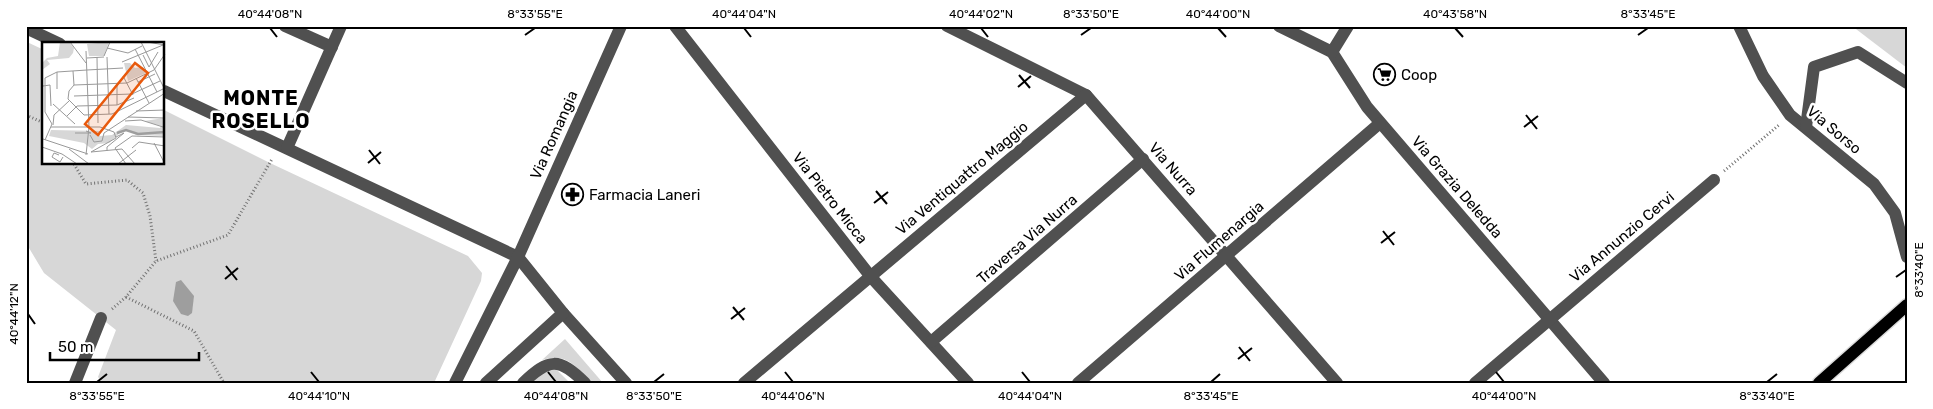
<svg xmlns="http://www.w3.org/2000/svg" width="1933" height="409" viewBox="0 0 1933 409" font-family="Rubik,sans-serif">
<rect width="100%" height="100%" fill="#fff"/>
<g fill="#d7d7d7">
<polygon points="1852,26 1907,26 1907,68"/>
<polygon points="27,42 44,50 44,164 164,164 164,110 270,163 468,256 482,273 481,281 434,383 103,383 98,377 116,330 44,273 26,243"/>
<path d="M 565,339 L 603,383 L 592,383 C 574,366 569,353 542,360 Z"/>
<polygon points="556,369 570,383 527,383 536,374"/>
</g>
<polygon fill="#9e9e9e" points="181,280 194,296 192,313 188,316 181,314 173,301 176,282"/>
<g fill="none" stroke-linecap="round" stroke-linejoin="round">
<defs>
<polyline id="major" points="1819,383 1907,305"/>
</defs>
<use href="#major" stroke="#dbdbdb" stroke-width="15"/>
<g stroke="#727272" stroke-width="3" stroke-dasharray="1 2.5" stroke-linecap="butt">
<polyline points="26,115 44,123"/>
<polyline points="74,164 86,184 127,180 143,193 150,216 156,261"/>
<polyline points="1724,171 1779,125"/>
<polyline points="126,297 194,331 224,383"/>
<polyline points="112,309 126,297 156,261 228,235 272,159"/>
</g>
<g stroke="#505050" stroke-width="12">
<polyline points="285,26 332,47"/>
<polyline points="675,26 871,277 968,383"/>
<polyline points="947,26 1086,95 1337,383"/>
<polyline points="1279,26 1332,52 1367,107 1604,383"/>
<polyline points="1739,26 1763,76 1790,115 1874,184 1895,213 1907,257"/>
<polyline points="26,28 60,44"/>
<polyline points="1332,52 1348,26"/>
<polyline points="164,91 518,257 563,313 626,383"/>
<polyline points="1806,127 1814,67 1858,52 1907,83"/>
<polyline points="287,148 341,26"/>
<polyline points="931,342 1143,159"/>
<polyline points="75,383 101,318"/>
<polyline points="455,383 518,257 621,26"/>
<polyline points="486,383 563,313"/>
<path d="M 523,383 C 549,358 559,357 585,383"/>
<polyline points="744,383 1086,95"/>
<polyline points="1078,383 1380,123"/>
<polyline points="1475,383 1714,180"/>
</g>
<use href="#major" stroke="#000" stroke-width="12"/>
</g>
<path fill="none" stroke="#000" stroke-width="2" d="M 270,28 L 277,37M 744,28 L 751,37M 981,28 L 988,37M 1218,28 L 1226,37M 1455,28 L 1463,37M 525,35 L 535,28M 1081,35 L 1091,28M 1638,35 L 1648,28M 1019,75 L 1030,88M 1018,87 L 1031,76M 1526,115 L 1537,129M 1524,127 L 1538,116M 369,150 L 380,164M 368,163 L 381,152M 876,191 L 887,204M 874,203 L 888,192M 1383,231 L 1394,245M 1381,243 L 1395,232M 226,266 L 237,280M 1896,277 L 1906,270M 225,279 L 238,268M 733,307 L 744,320M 28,314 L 35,324M 731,319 L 745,308M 1239,347 L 1250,361M 1238,359 L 1252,348M 311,372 L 319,382M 548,372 L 556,382M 785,372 L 793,382M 1022,372 L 1030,382M 1496,372 L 1504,382M 97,382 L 107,374M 654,382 L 664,374M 1211,382 L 1220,374M 1767,382 L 1777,374"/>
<defs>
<symbol id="supermarket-ring" viewBox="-11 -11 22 22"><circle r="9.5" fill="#fff" stroke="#000" stroke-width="1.5"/><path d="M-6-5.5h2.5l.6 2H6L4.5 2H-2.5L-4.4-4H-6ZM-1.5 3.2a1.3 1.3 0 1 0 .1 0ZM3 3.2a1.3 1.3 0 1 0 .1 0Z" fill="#000"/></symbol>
<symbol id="pharmacy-ring" viewBox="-11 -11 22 22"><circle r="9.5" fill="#fff" stroke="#000" stroke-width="1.5"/><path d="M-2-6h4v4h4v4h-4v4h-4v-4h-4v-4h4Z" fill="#000"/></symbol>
</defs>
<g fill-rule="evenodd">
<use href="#supermarket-ring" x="1372" y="62" width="25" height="25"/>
<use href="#pharmacy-ring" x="560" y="182" width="25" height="25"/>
</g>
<g text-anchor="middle" stroke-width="5" stroke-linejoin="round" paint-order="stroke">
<g font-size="15" fill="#000" stroke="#fff" text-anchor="start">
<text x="1401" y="80">Coop</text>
<text x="589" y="200">Farmacia Laneri</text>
</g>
<g font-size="15" fill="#000" stroke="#fff">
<text transform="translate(1834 130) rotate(40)" y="5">Via Sorso</text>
<text transform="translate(554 135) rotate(-66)" y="5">Via Romangia</text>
<text transform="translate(1173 169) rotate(49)" y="5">Via Nurra</text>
<text transform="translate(962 178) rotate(-40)" y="5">Via Ventiquattro Maggio</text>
<text transform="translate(1457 187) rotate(49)" y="5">Via Grazia Deledda</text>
<text transform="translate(830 198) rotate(52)" y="5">Via Pietro Micca</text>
<text transform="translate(1622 237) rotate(-40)" y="5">Via Annunzio Cervi</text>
<text transform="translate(1027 239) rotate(-41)" y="5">Traversa Via Nurra</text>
<text transform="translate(1219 241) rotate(-41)" y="5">Via Flumenargia</text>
</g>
<g font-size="20" font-weight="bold" letter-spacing="1" fill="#000" stroke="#fff">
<text x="261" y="105">MONTE<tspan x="261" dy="23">ROSELLO</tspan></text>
</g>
</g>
<g transform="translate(42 42)">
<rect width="122" height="122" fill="#fff"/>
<path d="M 18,0 L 27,0 L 32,6 L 31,11 L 27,16 L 5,18 L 8,22 L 0,28 L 0,21 L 5,16 L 16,14 ZM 67,0 L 62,14 L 47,14 L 45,2 ZM 82,21 L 88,21 L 93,26 L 101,25 L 104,31 L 86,39 ZM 122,76 L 122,94 L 94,93 L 89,89 L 80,89 L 67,101 L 56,102 L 50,107 L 42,101 L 7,94 L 9,88 L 58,89 L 58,94 L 70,93 L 84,83 L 118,86 L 119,84 L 102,79 Z" fill="#d7d7d7"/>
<path fill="none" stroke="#9e9e9e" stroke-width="2.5" d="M 75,91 L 84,88 L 96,92 L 123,90"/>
<path fill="none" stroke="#999" stroke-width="1" d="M 28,0 L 44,21M 99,0 L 123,48M 105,0 L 123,3M 65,6 L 86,11 L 100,4M 93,7 L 115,50M 101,13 L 107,25 L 116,10M 62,14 L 68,0M 55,15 L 56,81M 65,15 L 67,72M 45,16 L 62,15M 80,20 L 121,3M 45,28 L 81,26M 112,28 L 123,12M 15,30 L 15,47M 81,34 L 91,53M 94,36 L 107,61M 96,40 L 113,32M 75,41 L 75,63M 32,43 L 85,41 L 112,28M 1,44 L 8,43 L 9,64M 27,49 L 26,57 L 42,73 L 70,72 L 123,46M 27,49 L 32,43 L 31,29M 32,54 L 90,52 L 118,39M 11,62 L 33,82M 94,69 L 123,68M 25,74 L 35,64 L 75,63 L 92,56M 86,75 L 123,76M 83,79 L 99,78 L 121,85M 11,83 L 12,73 L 27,59M 9,85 L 58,85 L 72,90 L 74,96 L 49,110M 33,91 L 49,91 L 44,89M 48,93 L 52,100 L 60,99 L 62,91 L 123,51M 1,97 L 46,112M 3,98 L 10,82 L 3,70 L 3,36 L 15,30 L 45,28M 112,101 L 123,122M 0,105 L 20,112 L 35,122M 90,106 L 97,100 L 123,104M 27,107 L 47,122M 65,109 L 65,105 L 82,91 L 74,95M 49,110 L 80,107 L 93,122M 17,113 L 12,111 L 10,115 L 18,120 L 21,115M 44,113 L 47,85 L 44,9M 76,122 L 94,108M 84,122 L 73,106 L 90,94 L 123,95"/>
<path fill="#e8590c" fill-opacity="0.15" stroke="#e8590c" stroke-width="2.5" d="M 93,21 L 106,31 L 56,93 L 43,82 Z"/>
<rect width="122" height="122" fill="none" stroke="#000" stroke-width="2.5"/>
</g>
<rect width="1933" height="409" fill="none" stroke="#ffffff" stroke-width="55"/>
<path d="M50 352v8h149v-8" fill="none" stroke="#000000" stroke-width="2.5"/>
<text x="58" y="352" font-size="15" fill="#000000" stroke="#ffffff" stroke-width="4" paint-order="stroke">50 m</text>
<rect x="28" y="28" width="1878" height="354" fill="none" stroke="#000" stroke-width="2"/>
<g font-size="12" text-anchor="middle" fill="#000">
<text x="270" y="18">40°44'08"N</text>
<text x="535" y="18">8°33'55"E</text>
<text x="744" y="18">40°44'04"N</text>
<text x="981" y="18">40°44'02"N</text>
<text x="1091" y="18">8°33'50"E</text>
<text x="1218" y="18">40°44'00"N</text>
<text x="1455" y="18">40°43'58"N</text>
<text x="1648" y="18">8°33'45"E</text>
<text transform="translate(1919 270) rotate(-90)" y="4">8°33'40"E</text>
<text transform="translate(14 314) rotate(-90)" y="4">40°44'12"N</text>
<text x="97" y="400">8°33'55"E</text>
<text x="319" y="400">40°44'10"N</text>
<text x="556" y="400">40°44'08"N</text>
<text x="654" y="400">8°33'50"E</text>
<text x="793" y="400">40°44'06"N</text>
<text x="1030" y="400">40°44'04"N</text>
<text x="1211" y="400">8°33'45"E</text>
<text x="1504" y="400">40°44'00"N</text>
<text x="1767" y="400">8°33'40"E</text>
</g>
</svg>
